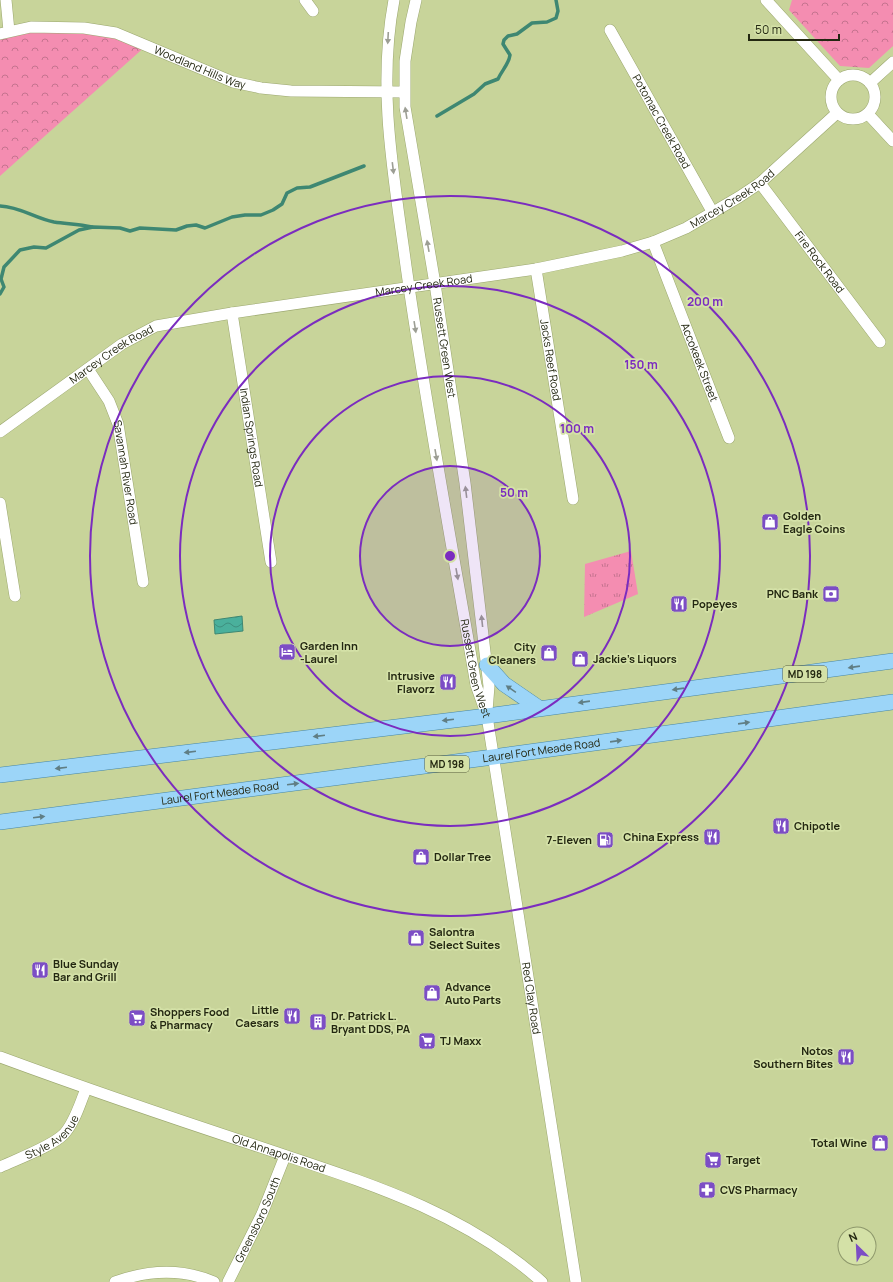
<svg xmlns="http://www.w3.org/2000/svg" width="893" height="1282" viewBox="0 0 893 1282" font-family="Manrope,sans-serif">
<defs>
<pattern id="grass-tufts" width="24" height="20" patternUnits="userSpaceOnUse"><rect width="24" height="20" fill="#f48db1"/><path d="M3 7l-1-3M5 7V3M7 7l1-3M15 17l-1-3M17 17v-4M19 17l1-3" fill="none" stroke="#c5738f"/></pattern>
<pattern id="forest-crowns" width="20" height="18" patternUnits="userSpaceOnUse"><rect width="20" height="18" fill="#f48db1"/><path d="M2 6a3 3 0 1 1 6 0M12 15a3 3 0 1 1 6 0" fill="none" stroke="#c5738f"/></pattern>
<pattern id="water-waves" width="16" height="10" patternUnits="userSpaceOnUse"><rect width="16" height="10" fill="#4ab09c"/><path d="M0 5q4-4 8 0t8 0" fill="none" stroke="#3d8f7e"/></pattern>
</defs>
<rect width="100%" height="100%" fill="#c8d49a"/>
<polygon fill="url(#grass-tufts)" points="631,551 638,594 584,617 585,564"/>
<g fill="url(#forest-crowns)">
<polygon points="792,0 893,0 893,46 869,68 840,66 789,10"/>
<polygon points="84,28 147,45 0,176 0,34"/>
</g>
<polygon fill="url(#water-waves)" stroke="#3e8772" points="242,616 243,631 215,634 214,620"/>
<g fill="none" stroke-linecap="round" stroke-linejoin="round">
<g stroke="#3e8772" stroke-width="3.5">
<path d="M 437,116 L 474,94 L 485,84 L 498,79 C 502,70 509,64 510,55 L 503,44 L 504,40 L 508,36 L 517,34 L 532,23 L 547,22 L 556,18 L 558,11 L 556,0"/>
<path d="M 0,206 C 21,207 34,218 54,222 C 67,224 79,224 92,227"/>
<polyline points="0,294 4,287 1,279 4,267 20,250 34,247 46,248 79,230 93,227 120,228 130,231 140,228 176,230 187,226 196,225 205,228 232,217 245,215 261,215 273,210 282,204 287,193 297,188 310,187 364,166"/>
</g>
<defs>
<g id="minor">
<polyline points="6,0 9,31"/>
<polyline points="305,0 313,11"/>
<path id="s1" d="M 394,0 C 377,89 394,177 406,266 C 426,407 452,546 476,685 L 487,716 L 576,1282"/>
<path id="s2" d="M 416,0 L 411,22 L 405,61 L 405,107 L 435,284 L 465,483 L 489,686 L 487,711"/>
<polyline points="766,0 839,80"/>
<path id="s3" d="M 610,30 L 713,213"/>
<path id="s4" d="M 0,34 L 31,27 L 84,28 L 116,33 L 233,82 L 261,88 L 291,91 L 404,92"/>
<circle cx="853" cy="97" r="22"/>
<polyline points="870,83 893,62"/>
<polyline points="868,114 893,141"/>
<path id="s5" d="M 760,183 L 880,342"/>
<path id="s6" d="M 653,242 L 729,438"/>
<path id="s7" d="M 536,269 L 573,499"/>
<path id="s8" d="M 232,313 L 271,562"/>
<path id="s9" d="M 88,369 L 109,401 L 118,424 L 143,582"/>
<path id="s10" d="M 0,432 L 122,344 L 156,326 L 232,313 L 536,269 L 622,251 L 653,242 L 686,228 L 739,197 L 760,183 L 837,113"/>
<polyline points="0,503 15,596"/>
<path id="s11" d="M 0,1057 C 84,1088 169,1117 254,1145 C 357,1180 459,1208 542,1282"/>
<path id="s12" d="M 0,1167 C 17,1159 51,1147 64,1134 C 75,1122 80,1103 86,1089"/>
<path d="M 115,1282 C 148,1270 181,1268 214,1282"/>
<path id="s13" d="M 228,1282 L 262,1214 L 285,1156"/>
</g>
<g id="major">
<polyline points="487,665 504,684 539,708"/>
<polyline points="0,775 487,716 893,661"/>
<path id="s14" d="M 0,822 L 493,757 L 893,702"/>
</g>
</defs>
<use href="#minor" stroke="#9ba76f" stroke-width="12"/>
<use href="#major" stroke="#4786a4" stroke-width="16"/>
<use href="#minor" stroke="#fff" stroke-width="11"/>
<use href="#major" stroke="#9cd5f8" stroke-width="15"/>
</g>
<defs><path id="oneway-solid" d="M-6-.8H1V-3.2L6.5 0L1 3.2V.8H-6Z"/></defs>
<g fill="#9c9e94">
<use href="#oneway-solid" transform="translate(388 38) rotate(93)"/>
<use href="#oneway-solid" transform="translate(406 113) rotate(-99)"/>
<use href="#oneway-solid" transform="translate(393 168) rotate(83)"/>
<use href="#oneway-solid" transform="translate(428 246) rotate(-100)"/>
<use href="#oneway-solid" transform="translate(415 327) rotate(81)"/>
<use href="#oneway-solid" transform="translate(436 455) rotate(80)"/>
<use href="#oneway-solid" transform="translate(466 492) rotate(-97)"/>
<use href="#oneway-solid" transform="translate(457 574) rotate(80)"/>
<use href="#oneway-solid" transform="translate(482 621) rotate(-96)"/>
</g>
<g fill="#607e84">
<use href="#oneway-solid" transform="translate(854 667) rotate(172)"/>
<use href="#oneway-solid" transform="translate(511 689) rotate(-145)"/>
<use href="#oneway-solid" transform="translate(678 689) rotate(172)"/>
<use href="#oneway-solid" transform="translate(584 702) rotate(172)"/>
<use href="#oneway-solid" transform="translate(448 720) rotate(173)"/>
<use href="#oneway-solid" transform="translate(744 723) rotate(-8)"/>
<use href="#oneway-solid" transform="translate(319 736) rotate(173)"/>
<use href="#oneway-solid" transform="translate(616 741) rotate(-8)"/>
<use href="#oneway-solid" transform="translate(190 752) rotate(173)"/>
<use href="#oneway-solid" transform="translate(61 768) rotate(173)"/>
<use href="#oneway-solid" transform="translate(293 784) rotate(-7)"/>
<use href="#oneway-solid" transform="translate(39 817) rotate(-7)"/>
</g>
<circle cx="450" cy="556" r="90" fill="#7b2cbf" fill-opacity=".12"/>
<g fill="none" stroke="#7b2cbf" stroke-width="2">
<circle cx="450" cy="556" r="90"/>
<circle cx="450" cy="556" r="180"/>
<circle cx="450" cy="556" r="270"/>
<circle cx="450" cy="556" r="360"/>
</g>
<defs>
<symbol id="shop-square" viewBox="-11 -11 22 22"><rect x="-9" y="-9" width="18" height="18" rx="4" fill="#7c4dc5" stroke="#d4e1a7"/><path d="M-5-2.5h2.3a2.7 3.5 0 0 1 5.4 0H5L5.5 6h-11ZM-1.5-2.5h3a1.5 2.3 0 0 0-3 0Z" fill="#fff"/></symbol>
<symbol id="bank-square" viewBox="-11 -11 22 22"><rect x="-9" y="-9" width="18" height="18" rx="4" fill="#7c4dc5" stroke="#d4e1a7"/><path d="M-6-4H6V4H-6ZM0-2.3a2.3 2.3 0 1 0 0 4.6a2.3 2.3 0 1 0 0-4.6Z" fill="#fff"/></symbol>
<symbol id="restaurant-square" viewBox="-11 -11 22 22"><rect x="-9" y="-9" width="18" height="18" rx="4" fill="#7c4dc5" stroke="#d4e1a7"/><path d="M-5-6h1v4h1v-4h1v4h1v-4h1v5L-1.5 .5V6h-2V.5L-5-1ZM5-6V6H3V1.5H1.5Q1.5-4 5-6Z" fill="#fff"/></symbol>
<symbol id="hotel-square" viewBox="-11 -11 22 22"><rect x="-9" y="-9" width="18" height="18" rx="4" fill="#7c4dc5" stroke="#d4e1a7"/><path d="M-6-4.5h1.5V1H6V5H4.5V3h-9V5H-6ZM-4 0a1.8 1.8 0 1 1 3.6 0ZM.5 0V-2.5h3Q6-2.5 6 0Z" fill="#fff"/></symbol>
<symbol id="fuel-square" viewBox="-11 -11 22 22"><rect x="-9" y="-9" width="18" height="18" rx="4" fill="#7c4dc5" stroke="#d4e1a7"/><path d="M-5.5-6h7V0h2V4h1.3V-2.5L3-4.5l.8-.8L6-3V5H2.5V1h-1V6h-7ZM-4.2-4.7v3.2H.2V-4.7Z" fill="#fff"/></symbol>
<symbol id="supermarket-square" viewBox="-11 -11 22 22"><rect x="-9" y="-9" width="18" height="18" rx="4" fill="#7c4dc5" stroke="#d4e1a7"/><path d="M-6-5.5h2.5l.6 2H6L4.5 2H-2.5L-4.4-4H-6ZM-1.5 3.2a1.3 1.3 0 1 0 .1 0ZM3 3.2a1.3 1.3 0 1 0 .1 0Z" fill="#fff"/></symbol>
<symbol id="building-square" viewBox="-11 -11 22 22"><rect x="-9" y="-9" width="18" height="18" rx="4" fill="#7c4dc5" stroke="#d4e1a7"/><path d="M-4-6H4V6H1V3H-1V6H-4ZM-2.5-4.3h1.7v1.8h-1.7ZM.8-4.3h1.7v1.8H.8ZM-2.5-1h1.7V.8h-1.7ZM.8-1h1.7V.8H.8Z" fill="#fff"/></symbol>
<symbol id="pharmacy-square" viewBox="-11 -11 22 22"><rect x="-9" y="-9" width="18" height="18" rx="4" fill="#7c4dc5" stroke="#d4e1a7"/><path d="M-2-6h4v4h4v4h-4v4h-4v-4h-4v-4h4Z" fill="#fff"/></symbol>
</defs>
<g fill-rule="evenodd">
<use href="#shop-square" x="760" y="512" width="20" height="20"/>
<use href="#bank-square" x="821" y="584" width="20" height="20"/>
<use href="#restaurant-square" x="669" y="594" width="20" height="20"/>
<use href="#hotel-square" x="277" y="642" width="20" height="20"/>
<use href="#shop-square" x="539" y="643" width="20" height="20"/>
<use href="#shop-square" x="570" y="649" width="20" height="20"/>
<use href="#restaurant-square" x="438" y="672" width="20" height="20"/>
<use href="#restaurant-square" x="771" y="816" width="20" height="20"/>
<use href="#restaurant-square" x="702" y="827" width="20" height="20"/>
<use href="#fuel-square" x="595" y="830" width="20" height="20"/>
<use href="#shop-square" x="411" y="847" width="20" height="20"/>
<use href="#shop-square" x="406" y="928" width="20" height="20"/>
<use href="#restaurant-square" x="30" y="960" width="20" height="20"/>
<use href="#shop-square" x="422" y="983" width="20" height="20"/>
<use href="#restaurant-square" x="282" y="1006" width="20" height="20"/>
<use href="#supermarket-square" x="127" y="1008" width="20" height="20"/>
<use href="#building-square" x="308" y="1012" width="20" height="20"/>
<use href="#supermarket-square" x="417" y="1031" width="20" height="20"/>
<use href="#restaurant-square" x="836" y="1047" width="20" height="20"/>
<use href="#shop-square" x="870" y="1133" width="20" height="20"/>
<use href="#supermarket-square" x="703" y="1150" width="20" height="20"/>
<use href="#pharmacy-square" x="697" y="1180" width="20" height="20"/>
</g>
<g text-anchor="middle" stroke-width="3.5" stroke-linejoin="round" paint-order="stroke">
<g fill="#d4e1a7" stroke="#585f3e" stroke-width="1">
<rect x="783" y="666" width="44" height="16" rx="3"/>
<rect x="425" y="756" width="44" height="16" rx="3"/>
</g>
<g font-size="10" font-weight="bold" fill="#232711">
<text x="805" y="678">MD 198</text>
<text x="447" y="768">MD 198</text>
</g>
<g font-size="11" fill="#232711" stroke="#d4e1a7">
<text dy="4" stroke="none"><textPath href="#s4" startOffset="208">Woodland Hills Way</textPath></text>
<text dy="4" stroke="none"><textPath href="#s3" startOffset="105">Potomac Creek Road</textPath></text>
<text dy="4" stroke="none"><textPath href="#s10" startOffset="784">Marcey Creek Road</textPath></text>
<text dy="4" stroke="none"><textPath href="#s5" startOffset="99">Fire Rock Road</textPath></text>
<text dy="4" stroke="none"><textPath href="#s10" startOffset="460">Marcey Creek Road</textPath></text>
<text dy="4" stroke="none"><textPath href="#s2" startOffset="352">Russett Green West</textPath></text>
<text dy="4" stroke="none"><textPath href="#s10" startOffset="136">Marcey Creek Road</textPath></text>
<text dy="4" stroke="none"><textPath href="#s7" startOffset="92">Jacks Reef Road</textPath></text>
<text dy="4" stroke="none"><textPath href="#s6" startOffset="129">Accokeek Street</textPath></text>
<text dy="4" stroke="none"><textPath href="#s8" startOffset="126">Indian Springs Road</textPath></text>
<text dy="4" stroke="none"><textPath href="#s9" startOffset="112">Savannah River Road</textPath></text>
<text dy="4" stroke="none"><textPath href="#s1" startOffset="676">Russett Green West</textPath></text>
<text dy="4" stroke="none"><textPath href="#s14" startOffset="546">Laurel Fort Meade Road</textPath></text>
<text dy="4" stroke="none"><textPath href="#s14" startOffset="222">Laurel Fort Meade Road</textPath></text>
<text dy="4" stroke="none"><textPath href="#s1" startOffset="1011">Red Clay Road</textPath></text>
<text dy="4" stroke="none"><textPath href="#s12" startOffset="61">Style Avenue</textPath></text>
<text dy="4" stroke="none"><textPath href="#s11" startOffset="295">Old Annapolis Road</textPath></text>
<text dy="4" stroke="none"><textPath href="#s13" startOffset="69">Greensboro South</textPath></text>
</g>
<g font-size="11" font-weight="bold" fill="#232711" stroke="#d4e1a7" text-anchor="start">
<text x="783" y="520">Golden<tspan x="783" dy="13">Eagle Coins</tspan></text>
<text x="818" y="598" text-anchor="end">PNC Bank</text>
<text x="692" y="608">Popeyes</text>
<text x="300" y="650">Garden Inn<tspan x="300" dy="13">-Laurel</tspan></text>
<text x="536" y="651" text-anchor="end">City<tspan x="536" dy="13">Cleaners</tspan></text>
<text x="593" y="663">Jackie's Liquors</text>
<text x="435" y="680" text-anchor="end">Intrusive<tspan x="435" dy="13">Flavorz</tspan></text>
<text x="794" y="830">Chipotle</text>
<text x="699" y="841" text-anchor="end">China Express</text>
<text x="592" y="844" text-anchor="end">7-Eleven</text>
<text x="434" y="861">Dollar Tree</text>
<text x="429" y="936">Salontra<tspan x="429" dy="13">Select Suites</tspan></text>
<text x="53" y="968">Blue Sunday<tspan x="53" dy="13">Bar and Grill</tspan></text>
<text x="445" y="991">Advance<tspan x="445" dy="13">Auto Parts</tspan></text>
<text x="279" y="1014" text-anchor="end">Little<tspan x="279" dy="13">Caesars</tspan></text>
<text x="150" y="1016">Shoppers Food<tspan x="150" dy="13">&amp; Pharmacy</tspan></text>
<text x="331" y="1020">Dr. Patrick L.<tspan x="331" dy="13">Bryant DDS, PA</tspan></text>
<text x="440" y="1045">TJ Maxx</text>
<text x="833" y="1055" text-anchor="end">Notos<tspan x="833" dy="13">Southern Bites</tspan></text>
<text x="867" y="1147" text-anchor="end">Total Wine</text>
<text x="726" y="1164">Target</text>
<text x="720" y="1194">CVS Pharmacy</text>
</g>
</g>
<circle cx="450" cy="556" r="6" fill="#7b2cbf" stroke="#d4e1a7" stroke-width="2"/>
<g font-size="12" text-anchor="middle" font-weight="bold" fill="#7b2cbf" stroke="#d4e1a7" stroke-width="3.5" stroke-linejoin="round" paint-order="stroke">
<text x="705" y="306">200 m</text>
<text x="641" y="369">150 m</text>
<text x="577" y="433">100 m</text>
<text x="514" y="497">50 m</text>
</g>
<g transform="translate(857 1246) rotate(336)"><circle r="19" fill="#d4e1a7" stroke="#8d976b"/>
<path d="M0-3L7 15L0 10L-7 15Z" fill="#7c4dc5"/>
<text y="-6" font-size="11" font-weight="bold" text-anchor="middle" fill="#232711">N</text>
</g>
<path d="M749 34v6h90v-6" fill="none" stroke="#232711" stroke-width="2"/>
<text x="755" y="34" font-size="12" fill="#232711" stroke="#d4e1a7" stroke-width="3" paint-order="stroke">50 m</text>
</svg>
